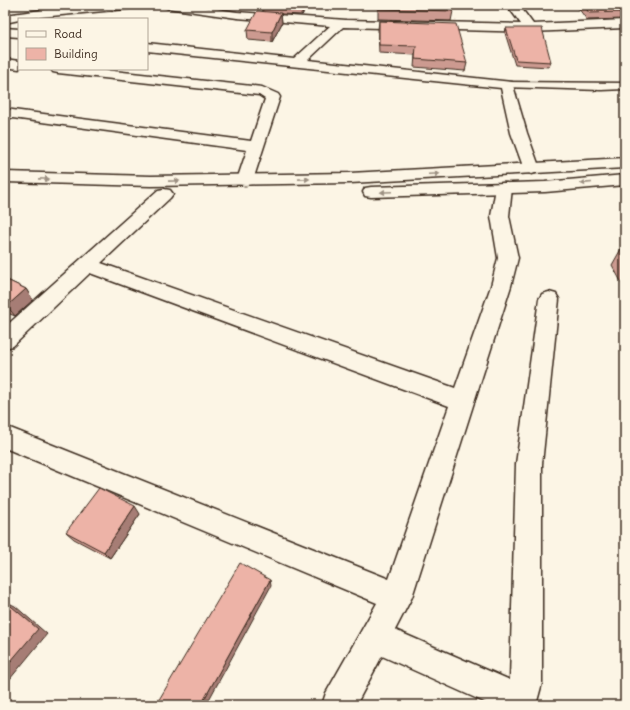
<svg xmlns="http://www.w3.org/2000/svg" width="630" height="710" viewBox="0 0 630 710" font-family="Delius,sans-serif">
<rect width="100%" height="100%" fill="#fcf5e5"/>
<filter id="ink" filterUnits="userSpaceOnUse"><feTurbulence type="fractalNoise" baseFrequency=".025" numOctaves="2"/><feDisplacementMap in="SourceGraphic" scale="8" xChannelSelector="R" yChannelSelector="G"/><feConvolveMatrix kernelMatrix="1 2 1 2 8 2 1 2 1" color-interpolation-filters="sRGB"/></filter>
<g filter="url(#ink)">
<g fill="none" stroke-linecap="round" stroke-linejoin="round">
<defs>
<polygon id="service" points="507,82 625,83 625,89 601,90 503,87 502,85"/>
<g id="minor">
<polygon points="94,5 142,5 136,8 19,19 19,20 5,23 5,15 49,9"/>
<polygon points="161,5 191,5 237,12 346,20 521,24 507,5 519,5 533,24 625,20 625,28 530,32 343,27 308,60 512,82 527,133 540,169 538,172 532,174 526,172 524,169 511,133 501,88 147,51 147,43 294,59 330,26 237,18 167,8"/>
<polygon points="5,28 19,29 19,37 5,36"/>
<polygon points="5,59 19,61 19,69 5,67"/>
<polygon points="51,69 95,69 262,87 278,94 280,97 253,180 251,184 245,185 239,184 237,180 247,150 5,117 5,109 251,141 265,99 259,95 58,73 53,72"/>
<polygon points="504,183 510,184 512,188 509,216 518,258 511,286 412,597 395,630 510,680 516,464 539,299 542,294 549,292 556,294 559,299 542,464 542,683 536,705 491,705 382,656 356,705 322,705 326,693 377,603 5,448 5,426 389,579 449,406 90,273 13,346 5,348 5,327 158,190 164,189 170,190 173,194 170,198 101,263 455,388 491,286 498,258 491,216 496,188 498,184"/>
</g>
<g id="tertiary">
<polygon points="625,158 625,168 350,183 151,186 5,182 5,172 151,176 350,173"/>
<polygon points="625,175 625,185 545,192 371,197 365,196 363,192 365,188 371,187 545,182"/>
</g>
</defs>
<use href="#service" stroke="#3b2a1e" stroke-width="3"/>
<use href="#minor" stroke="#3b2a1e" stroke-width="3"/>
<use href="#tertiary" stroke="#3b2a1e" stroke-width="3"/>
<use href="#service" fill="#fcf5e5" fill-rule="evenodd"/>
<use href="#minor" fill="#fcf5e5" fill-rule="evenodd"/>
<use href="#tertiary" fill="#fcf5e5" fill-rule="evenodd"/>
</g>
<g fill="#cc9a90" stroke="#3b2a1e">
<polygon points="262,5 308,5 302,15 281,14 282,23 272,42 248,40 247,30 263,12"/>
<polygon points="378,5 451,5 453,11 451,21 378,19"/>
<polygon points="469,5 499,5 470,6"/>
<polygon points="576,5 625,5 625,19 587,20"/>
<polygon points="379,21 467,63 465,71 414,67 415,55 379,53 378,29"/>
<polygon points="506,28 551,62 549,67 515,65 505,33"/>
<polygon points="621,249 625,249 625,289 612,265"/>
<polygon points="5,279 26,289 33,300 15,316 5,312"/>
<polygon points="140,514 110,558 74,539 66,532"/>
</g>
<g fill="#a67d75" stroke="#3b2a1e">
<polygon points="302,5 308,5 302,15"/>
<polygon points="281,13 282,23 272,42 272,32"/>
<polygon points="26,289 33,300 15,316 7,306"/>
<polygon points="5,381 9,386 5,390"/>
<polygon points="135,506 140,514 110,558 104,552"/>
<polygon points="270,580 271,586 206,705 201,705"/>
<polygon points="5,601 15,606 47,634 5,685"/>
</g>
<g fill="#edb3a7" stroke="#3b2a1e">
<polygon points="379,5 451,5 453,11 379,9"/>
<polygon points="584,5 625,5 625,12 589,13"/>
<polygon points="257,11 281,13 272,32 247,30"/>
<polygon points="379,21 456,24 467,63 415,59 416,46 379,45"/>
<polygon points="506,28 542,28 551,62 516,60"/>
<polygon points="621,249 625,249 625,257"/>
<polygon points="5,279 26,289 7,306 5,305"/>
<polygon points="99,488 135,506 104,552 66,532"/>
<polygon points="240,563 270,580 201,705 160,705 157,703"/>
<polygon points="5,601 38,629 5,668"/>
</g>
<defs><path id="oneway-solid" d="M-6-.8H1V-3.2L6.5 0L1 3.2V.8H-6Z"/></defs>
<g fill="#9c9082">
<use href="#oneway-solid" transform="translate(434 174) rotate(-3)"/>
<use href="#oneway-solid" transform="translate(44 179) rotate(1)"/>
<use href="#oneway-solid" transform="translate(304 179) rotate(-1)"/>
<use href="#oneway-solid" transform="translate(174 181) rotate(-1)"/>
<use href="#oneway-solid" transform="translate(586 183) rotate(175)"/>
<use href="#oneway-solid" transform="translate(386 192) rotate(178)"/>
</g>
</g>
<rect width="630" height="710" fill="none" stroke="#fcf5e5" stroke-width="20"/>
<rect x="10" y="10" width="610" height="690" fill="none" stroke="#3b2a1e" stroke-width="1.5" filter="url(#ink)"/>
<rect x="18" y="18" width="130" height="52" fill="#fcf5e5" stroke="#afa495"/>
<rect x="26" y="31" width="20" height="6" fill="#fcf5e5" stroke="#afa495"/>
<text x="54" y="38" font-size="12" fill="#3b2a1e">Road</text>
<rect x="26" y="48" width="20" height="12" fill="#edb3a7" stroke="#afa495"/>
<text x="54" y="58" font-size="12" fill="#3b2a1e">Building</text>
</svg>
